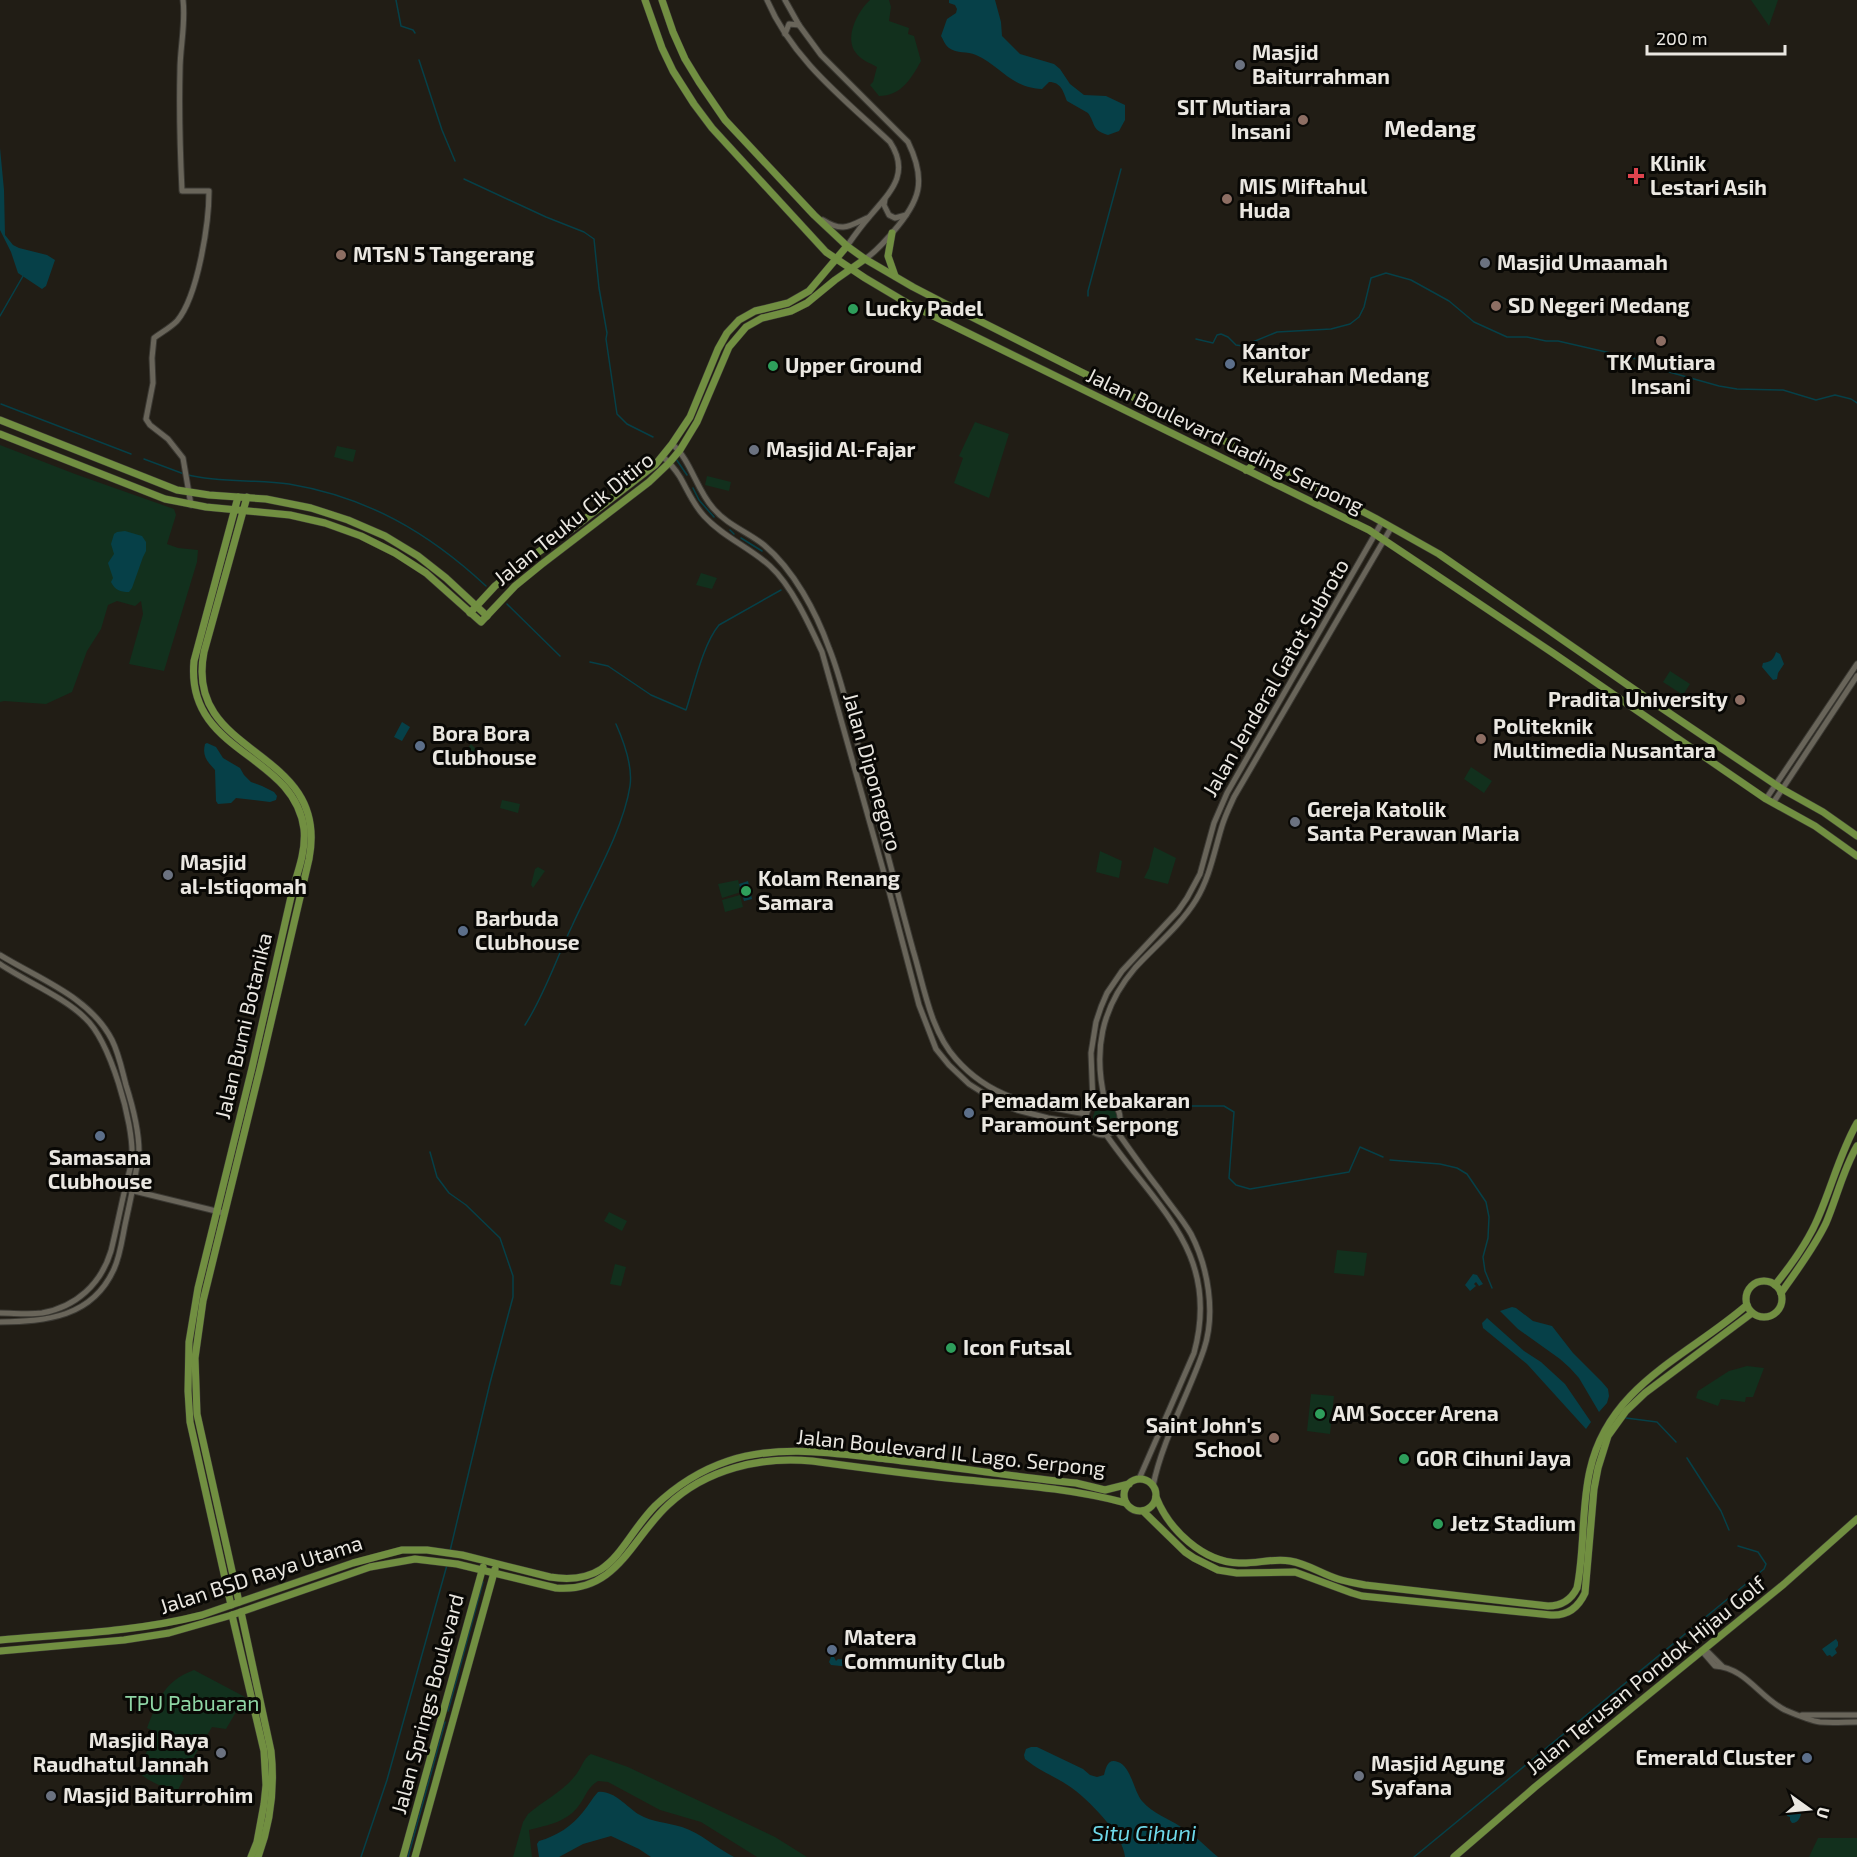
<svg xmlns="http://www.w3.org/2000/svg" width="1857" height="1857" viewBox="0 0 1857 1857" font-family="'Exo 2',sans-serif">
<rect width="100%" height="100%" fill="#211d15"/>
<g fill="#12301d">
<path d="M 870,0 L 889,0 L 891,7 L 889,21 L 909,28 L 908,34 L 914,36 L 921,61 C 911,79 901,96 879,96 L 870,85 L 873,82 L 877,67 C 870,63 861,60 856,53 C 844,38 857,12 870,0 Z"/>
<polygon points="1751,0 1778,0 1769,26"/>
<polygon points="975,422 1009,434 989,498 954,483 963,458 959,456"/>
<polygon points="0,445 75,474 174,509 176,515 167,544 178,548 198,550 197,562 164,671 129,664 143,614 141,601 135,606 117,601 108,605 101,629 87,651 72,692 46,704 4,701 0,702"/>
<polygon points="337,446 356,450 353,462 334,457"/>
<polygon points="707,476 731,482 729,491 705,485"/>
<polygon points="701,573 717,578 712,589 696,585"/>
<polygon points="1670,671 1690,684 1683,695 1663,682"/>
<polygon points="471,744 481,754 480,757 478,755 473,760 466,757 463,762 459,759 469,750 467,749"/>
<polygon points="1471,767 1492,781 1484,793 1464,779"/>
<polygon points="502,800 520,804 518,813 500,808"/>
<polygon points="1154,847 1176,858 1168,884 1144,878 1149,868"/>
<polygon points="1100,851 1122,861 1119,878 1096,872"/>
<polygon points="538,867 545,871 533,888 531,885 535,869"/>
<polygon points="738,880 741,892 722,898 718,884"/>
<polygon points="740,895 743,907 725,912 722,900"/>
<circle cx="1105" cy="1118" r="12"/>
<polygon points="609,1212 627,1221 622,1231 604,1221"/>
<polygon points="1337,1250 1367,1253 1364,1276 1334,1273"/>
<polygon points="615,1264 626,1267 621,1286 610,1284"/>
<polygon points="1747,1366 1764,1368 1753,1397 1746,1397 1745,1402 1721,1399 1718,1406 1696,1398 1698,1391 1729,1371"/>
<polygon points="1311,1394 1334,1396 1330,1434 1307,1431"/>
<path d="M 194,1670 L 245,1697 L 226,1729 L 212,1727 L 182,1776 L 184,1778 L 176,1794 L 149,1780 L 137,1772 L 156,1732 L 147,1728 C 158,1700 164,1681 194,1670 Z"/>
<path d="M 591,1754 L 628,1767 L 775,1837 L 807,1857 L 757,1857 L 701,1822 L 660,1810 L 608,1782 L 598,1781 C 587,1788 587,1794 580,1804 C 568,1822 548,1825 529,1830 L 532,1857 L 513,1857 L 523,1822 L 528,1814 C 542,1802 563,1791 574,1777 C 581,1770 583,1758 591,1754 Z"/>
<polygon points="1818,1838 1857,1838 1857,1857 1809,1857"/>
</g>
<g fill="#064048">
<path d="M 949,0 L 995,0 L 1001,22 L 1002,36 L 1020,54 L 1054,64 L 1060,69 L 1070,84 L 1084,95 L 1106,96 L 1125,105 L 1125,120 L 1119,131 L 1108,135 C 1091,130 1096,124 1088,113 L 1067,101 C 1063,91 1061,82 1049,82 L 1042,89 C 1011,88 1001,66 976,55 C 967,51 957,54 949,48 C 945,45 944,41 941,36 L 947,19 L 956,13 L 957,9 L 955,5 L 949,3 Z"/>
<polygon points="0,148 4,190 5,235 13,245 19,248 47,255 55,260 46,286 42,289 18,273 11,252 0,230"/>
<path d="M 125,531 L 142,536 L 146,542 L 146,551 L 143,557 L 132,588 L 129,592 C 120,592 115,590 111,582 L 113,578 L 108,563 L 114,554 L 111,544 L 114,534 L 117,532 Z"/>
<path d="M 1776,652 L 1780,654 L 1784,664 L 1778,673 L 1777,679 L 1773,680 L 1762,667 L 1763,663 C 1771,662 1774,659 1776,652 Z"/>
<polygon points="402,722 410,727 402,741 394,737"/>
<path d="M 207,743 L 216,747 L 223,758 L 240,768 L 244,775 L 251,782 L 262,786 L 274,792 L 277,796 L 276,800 L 270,802 L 236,798 L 231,803 L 218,804 L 216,801 L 215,770 C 207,761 202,756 205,744 Z"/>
<polygon points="748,881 752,899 744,901 739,884"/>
<polygon points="1473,1274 1477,1275 1483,1284 1479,1286 1476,1282 1474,1284 1476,1286 1470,1291 1465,1285"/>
<polygon points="1512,1307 1516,1308 1533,1321 1552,1326 1573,1353 1602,1382 1608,1389 1609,1396 1607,1403 1599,1412 1579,1378 1570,1368 1560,1359 1518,1329 1500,1311"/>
<polygon points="1487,1318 1524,1351 1541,1362 1565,1384 1591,1422 1586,1429 1527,1364 1483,1328 1482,1323"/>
<polygon points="1836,1639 1838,1642 1838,1646 1835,1649 1837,1653 1832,1657 1830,1655 1827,1656 1822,1649"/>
<polygon points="831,1657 834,1657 836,1661 838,1659 849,1660 852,1665 851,1667 831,1665 829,1662"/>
<path d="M 1031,1747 L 1037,1747 L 1083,1769 L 1090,1775 L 1097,1777 L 1104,1775 C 1106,1767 1108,1758 1118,1762 C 1131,1766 1134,1792 1142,1801 C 1153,1814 1168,1818 1181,1827 C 1195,1835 1206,1847 1218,1857 L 1125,1857 C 1124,1835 1087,1798 1069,1786 C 1054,1776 1038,1770 1025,1759 L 1024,1755 L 1026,1749 Z"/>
<path d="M 598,1792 C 613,1790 626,1806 638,1814 C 654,1823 666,1822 682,1827 C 701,1833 716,1848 734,1857 L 651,1857 L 639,1849 L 611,1836 L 583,1844 L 559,1857 L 539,1857 L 537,1844 L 539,1841 C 557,1836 572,1826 583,1812 C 589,1805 592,1798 598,1792 Z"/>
<path d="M 1798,1806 L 1801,1809 C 1802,1815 1799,1823 1792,1823 L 1790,1820 L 1790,1817 L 1787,1816 L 1787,1811 L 1793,1807 Z"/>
</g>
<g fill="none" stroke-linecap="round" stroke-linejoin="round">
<g stroke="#064048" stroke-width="1.5">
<polyline points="396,0 401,26 413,30 415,33"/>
<polyline points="419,60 442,130 455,161"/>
<polyline points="464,179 546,217 584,232 594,239 599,288 607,333 606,339 617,414 627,424 653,437"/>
<polyline points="1088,296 1088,291 1121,169"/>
<polyline points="0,316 23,276"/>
<polyline points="1196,339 1213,343 1217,335 1221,334 1228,337 1236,345 1243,346 1277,332 1331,329 1350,324 1359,317 1364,307 1371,278 1386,273 1411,280 1449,301 1474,322 1507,337 1527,337 1546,341 1558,341 1641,360 1662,370 1719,386 1737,389 1783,390 1816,400 1835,395 1851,399 1857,403"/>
<polyline points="1,404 131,454"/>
<polyline points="144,459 184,474"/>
<polyline points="676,459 687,475"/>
<path d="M 188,475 C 220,483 256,479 289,484 C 367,497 428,532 486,586"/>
<polyline points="693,488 699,500 714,517"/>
<polyline points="730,530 734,534"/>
<polyline points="741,538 762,551"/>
<polyline points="507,604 560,656"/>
<path d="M 590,662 L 608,666 L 651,695 L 686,710 C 694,686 703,644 719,625 L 781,590"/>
<path d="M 525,1025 C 545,994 556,959 572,926 C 591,884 623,831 630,786 C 633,766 624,742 616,724"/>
<polyline points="1128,1103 1142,1106 1224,1106 1234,1112 1229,1178 1236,1185 1250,1189 1349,1172 1360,1147 1383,1157"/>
<polyline points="430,1152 437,1177 449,1193 466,1205 500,1238 513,1276 513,1297 490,1383 450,1551"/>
<polyline points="1390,1160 1440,1164 1457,1168 1467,1174 1486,1202 1489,1217 1488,1238 1483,1257 1485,1271 1492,1288"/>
<polyline points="1626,1418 1657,1422 1676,1442"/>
<polyline points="1687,1458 1721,1511 1729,1530"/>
<polyline points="448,1711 483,1582"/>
<polyline points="361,1857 387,1780 447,1565"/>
<polyline points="408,1857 445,1722"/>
<polyline points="1414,1857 1764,1569 1766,1564 1758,1552 1738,1546"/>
</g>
<defs>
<g id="minor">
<path d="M 183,0 C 186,23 180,47 180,70 C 179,110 180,150 182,191 L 209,191 C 209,223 198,296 177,321 C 170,328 162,332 154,338 L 152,358 L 153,383 L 146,419 L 150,425 L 168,439 L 183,458 L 191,505"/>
<path d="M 767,0 C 792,59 844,99 890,142 C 911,174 890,192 870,216 C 862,225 854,236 847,246"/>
<path d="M 785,0 L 799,25 L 821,55 L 908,142 C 927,181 920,201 893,232 C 884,242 876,252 865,259"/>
<polyline points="785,34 789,24 799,25"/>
<polyline points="885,199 884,205 889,215 895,218 906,215"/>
<path d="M 823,220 C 842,232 848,227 867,218"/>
<path d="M 672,444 C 691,460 696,489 713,508 C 727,525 748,532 764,545 C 794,570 816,612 829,648 C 840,675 846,703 854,731 C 875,803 893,877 913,950 C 924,986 930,1030 956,1059 C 992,1100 1035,1105 1086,1114"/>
<path d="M 662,456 C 669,462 675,469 680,477 C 688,491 693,504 704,516 C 723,537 749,547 770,566 C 792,586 810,626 822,652 L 889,891 L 919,1005 L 936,1049 L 949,1065 L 969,1084 L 999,1103 L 1017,1110 L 1048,1118 L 1086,1124"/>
<polyline points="1766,799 1857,664"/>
<polyline points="1773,803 1857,676"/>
<path d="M 0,955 C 39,979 90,997 112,1040 C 119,1054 122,1070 126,1085 C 133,1107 139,1129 139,1152 C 136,1177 130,1201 125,1225 C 122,1240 120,1256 114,1269 C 92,1318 46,1321 0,1322"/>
<path d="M 0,964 C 25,981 64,997 85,1018 C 110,1041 134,1123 132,1158 C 131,1168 127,1179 125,1189 C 120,1210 116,1231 111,1251 C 101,1284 76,1307 42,1313 C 28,1315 14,1313 0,1313"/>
<circle cx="1103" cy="1118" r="17"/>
<path d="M 1105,1101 C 1093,1051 1101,1008 1135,968 C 1155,946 1180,926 1196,900 C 1210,877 1214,852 1222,826 C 1225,816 1230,806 1234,797 L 1391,528"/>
<polyline points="1093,1104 1091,1053 1096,1022 1101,1007 1107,993 1122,971 1178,911 1187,898 1200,874 1214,823 1227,793 1382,522"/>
<path d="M 1116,1130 C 1130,1150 1144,1170 1159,1189 C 1169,1204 1182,1218 1191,1234 C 1208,1267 1216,1313 1204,1349 C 1189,1394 1162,1440 1153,1486"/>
<path d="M 1107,1136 C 1158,1209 1221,1254 1194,1353 L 1139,1479"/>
<polyline points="130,1190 224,1213"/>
<polyline points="1705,1649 1722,1666"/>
<path d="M 1702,1651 L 1715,1666 C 1746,1668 1759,1697 1785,1710 C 1792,1713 1812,1721 1820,1722 C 1832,1723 1845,1722 1857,1722"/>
<polyline points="1802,1715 1857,1715"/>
</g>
<g id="major">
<polyline points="645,0 662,48 673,71 694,104 712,128 826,252 865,278 907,303 1369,530 1553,653 1766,799 1815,826 1857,856"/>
<polyline points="662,0 673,32 685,59 699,82 725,120 814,215 847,246 865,259 913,287 942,302 1081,372 1262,459 1375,518 1439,554 1635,690 1782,789 1823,812 1857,836"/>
<polyline points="892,233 888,256 895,276"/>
<polyline points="0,420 177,490 209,495 266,499 311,508 348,520 385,536 418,556 446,578 487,616"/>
<polyline points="0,434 165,499 206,507 290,515 325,523 361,536 395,553 426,573 481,622 515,586 542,564 649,482 669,463 680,450 697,422 729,347 746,327 762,318 791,311 807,303 835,280 865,259"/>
<path d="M 1246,470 C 1253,467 1255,463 1254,455"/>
<polyline points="470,613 495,586 534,555 572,529 655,465 672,444 690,417 718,349 727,333 739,320 755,311 788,303 809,291 847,246"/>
<circle cx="1764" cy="1299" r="18"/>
<path d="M 1775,1285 C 1792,1264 1808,1242 1818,1218 C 1832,1186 1840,1153 1857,1123"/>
<path d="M 1781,1293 C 1797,1270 1814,1248 1826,1223 C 1837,1197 1843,1170 1857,1146"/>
<circle cx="1140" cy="1495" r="16"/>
<path d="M 1156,1497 C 1169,1530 1203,1562 1239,1563 C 1256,1564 1273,1558 1290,1561 C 1308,1564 1322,1574 1338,1579 C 1347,1582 1356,1583 1365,1585 L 1548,1606 C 1562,1606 1571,1600 1577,1588 C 1585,1549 1581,1508 1590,1470 C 1609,1385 1687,1357 1747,1305"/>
<path d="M 1143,1511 L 1185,1552 L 1194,1558 L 1218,1570 L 1237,1573 L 1295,1572 L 1352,1593 L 1362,1596 L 1551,1615 C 1567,1616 1578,1608 1585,1593 L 1594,1489 L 1598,1468 L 1608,1436 L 1626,1411 L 1645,1393 L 1752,1313"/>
<path d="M 239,1602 L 197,1414 L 195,1358 L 203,1301 L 260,1069 L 309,859 C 331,746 183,759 204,652 L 247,497"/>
<path d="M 231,1605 L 190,1422 L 188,1391 L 189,1342 L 198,1288 L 252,1068 L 293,888 C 299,869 306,849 304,829 C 294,752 185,754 194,661 L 238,497"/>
<path d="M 241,1612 L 271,1751 C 275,1788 271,1822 258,1857"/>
<polyline points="232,1615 264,1751 266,1785 264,1804 257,1842 251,1857"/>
<path d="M 0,1640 C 68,1634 136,1632 202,1615 L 353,1563 L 402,1550 L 427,1550 L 462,1555 L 550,1577 C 614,1587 619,1543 655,1506 C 676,1486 701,1470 728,1461 C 780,1444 833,1453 886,1459 C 950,1466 1013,1477 1076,1483 L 1105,1490 L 1129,1484"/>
<path d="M 0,1651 L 124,1640 L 169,1633 L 232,1615 L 370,1567 L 415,1559 L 457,1564 L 556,1588 C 617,1593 631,1539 668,1505 C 706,1469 761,1456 812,1461 C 864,1468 915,1475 967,1480 C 1020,1485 1074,1489 1126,1503"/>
<polyline points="403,1857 483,1567"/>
<polyline points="415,1857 495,1569"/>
<polyline points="1454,1857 1535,1787 1784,1584 1857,1519"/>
</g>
</defs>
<use href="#minor" stroke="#3b3933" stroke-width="7"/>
<use href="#major" stroke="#3b3933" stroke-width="8"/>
<use href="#minor" stroke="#69655a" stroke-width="5"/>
<use href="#major" stroke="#718f41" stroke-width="7"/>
</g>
<g fill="#6b7280" stroke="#090805" stroke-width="2">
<circle cx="1240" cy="65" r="6"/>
<circle cx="1485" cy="263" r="6"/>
<circle cx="754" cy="450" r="6"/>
<circle cx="1295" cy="822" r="6"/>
<circle cx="168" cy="875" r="6"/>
<circle cx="221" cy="1753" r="6"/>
<circle cx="1359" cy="1776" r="6"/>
<circle cx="51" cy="1796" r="6"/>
</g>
<g fill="#8d6e63" stroke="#090805" stroke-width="2">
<circle cx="1303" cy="120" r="6"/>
<circle cx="1227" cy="199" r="6"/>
<circle cx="341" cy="255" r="6"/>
<circle cx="1496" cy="306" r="6"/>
<circle cx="1661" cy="341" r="6"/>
<circle cx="1740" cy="700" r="6"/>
<circle cx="1481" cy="739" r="6"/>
<circle cx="1274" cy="1438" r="6"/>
</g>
<path fill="#e0444e" stroke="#090805" stroke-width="2" d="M1633 167h6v6h6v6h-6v6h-6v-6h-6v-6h6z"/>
<g fill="#2e9e5b" stroke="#090805" stroke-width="2">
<circle cx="853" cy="309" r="6"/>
<circle cx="773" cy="366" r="6"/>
<circle cx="746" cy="891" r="6"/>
<circle cx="951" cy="1348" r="6"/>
<circle cx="1320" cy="1414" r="6"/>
<circle cx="1404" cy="1459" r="6"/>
<circle cx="1438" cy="1524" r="6"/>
</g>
<g fill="#5c6f8a" stroke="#090805" stroke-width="2">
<circle cx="1230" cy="364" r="6"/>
<circle cx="420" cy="746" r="6"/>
<circle cx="463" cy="931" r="6"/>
<circle cx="969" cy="1113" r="6"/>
<circle cx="100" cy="1136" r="6"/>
<circle cx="832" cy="1650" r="6"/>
<circle cx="1807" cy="1758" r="6"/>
</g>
<g text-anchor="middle" stroke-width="6" stroke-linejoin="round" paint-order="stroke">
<g font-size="21" font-weight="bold" fill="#eae7e1" stroke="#090805" text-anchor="start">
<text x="1252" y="60">Masjid<tspan x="1252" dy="24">Baiturrahman</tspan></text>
<text x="1291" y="115" text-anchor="end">SIT Mutiara<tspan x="1291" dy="24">Insani</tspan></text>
<text x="1650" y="171">Klinik<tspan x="1650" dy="24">Lestari Asih</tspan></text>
<text x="1239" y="194">MIS Miftahul<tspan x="1239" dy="24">Huda</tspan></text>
<text x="353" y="262">MTsN 5 Tangerang</text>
<text x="1497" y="270">Masjid Umaamah</text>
<text x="1508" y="313">SD Negeri Medang</text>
<text x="865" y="316">Lucky Padel</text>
<text x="1242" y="359">Kantor<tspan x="1242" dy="24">Kelurahan Medang</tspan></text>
<text x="1661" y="370" text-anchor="middle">TK Mutiara<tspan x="1661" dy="24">Insani</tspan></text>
<text x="785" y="373">Upper Ground</text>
<text x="766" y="457">Masjid Al-Fajar</text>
<text x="1728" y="707" text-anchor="end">Pradita University</text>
<text x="1493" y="734">Politeknik<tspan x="1493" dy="24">Multimedia Nusantara</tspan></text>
<text x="432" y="741">Bora Bora<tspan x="432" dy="24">Clubhouse</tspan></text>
<text x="1307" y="817">Gereja Katolik<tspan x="1307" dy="24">Santa Perawan Maria</tspan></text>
<text x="180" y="870">Masjid<tspan x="180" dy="24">al-Istiqomah</tspan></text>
<text x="758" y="886">Kolam Renang<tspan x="758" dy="24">Samara</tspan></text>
<text x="475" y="926">Barbuda<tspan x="475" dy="24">Clubhouse</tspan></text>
<text x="981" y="1108">Pemadam Kebakaran<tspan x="981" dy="24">Paramount Serpong</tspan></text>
<text x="100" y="1165" text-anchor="middle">Samasana<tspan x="100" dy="24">Clubhouse</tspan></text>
<text x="963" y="1355">Icon Futsal</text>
<text x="1332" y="1421">AM Soccer Arena</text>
<text x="1262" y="1433" text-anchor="end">Saint John's<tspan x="1262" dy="24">School</tspan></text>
<text x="1416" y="1466">GOR Cihuni Jaya</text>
<text x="1450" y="1531">Jetz Stadium</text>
<text x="844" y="1645">Matera<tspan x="844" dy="24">Community Club</tspan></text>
<text x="209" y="1748" text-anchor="end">Masjid Raya<tspan x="209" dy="24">Raudhatul Jannah</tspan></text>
<text x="1795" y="1765" text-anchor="end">Emerald Cluster</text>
<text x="1371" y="1771">Masjid Agung<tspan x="1371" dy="24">Syafana</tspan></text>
<text x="63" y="1803">Masjid Baiturrohim</text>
</g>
<g font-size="21" fill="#eae7e1" stroke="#090805">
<text transform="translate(1225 441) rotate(26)" y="7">Jalan Boulevard Gading Serpong</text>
<text transform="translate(574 519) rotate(-39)" y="7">Jalan Teuku Cik Ditiro</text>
<text transform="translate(1276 678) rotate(-60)" y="7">Jalan Jenderal Gatot Subroto</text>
<text transform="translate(872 772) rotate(74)" y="7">Jalan Diponegoro</text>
<text transform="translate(244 1026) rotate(-77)" y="7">Jalan Bumi Botanika</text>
<text transform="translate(951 1453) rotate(6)" y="7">Jalan Boulevard IL Lago. Serpong</text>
<text transform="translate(261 1575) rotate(-18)" y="7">Jalan BSD Raya Utama</text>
<text transform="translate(1646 1676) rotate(-39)" y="7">Jalan Terusan Pondok Hijau Golf</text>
<text transform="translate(428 1704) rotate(-75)" y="7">Jalan Springs Boulevard</text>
</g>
<g font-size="21" fill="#8fd6a5" stroke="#090805">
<text x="192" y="1711">TPU Pabuaran</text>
</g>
<g font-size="22" font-style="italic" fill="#6ed8e9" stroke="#090805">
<text x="1144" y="1841">Situ Cihuni</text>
</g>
<g font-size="24" font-weight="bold" fill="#eae7e1" stroke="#090805">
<text x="1430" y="137">Medang</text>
</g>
</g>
<g transform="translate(1809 1809) rotate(105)" stroke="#090805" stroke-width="4.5" paint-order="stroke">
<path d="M0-4.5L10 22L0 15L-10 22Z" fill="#eae7e1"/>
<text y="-9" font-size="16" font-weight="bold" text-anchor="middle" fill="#eae7e1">U</text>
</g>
<path d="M1647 45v9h138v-9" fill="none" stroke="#eae7e1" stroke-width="3"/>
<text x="1656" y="45" font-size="18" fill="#eae7e1" stroke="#090805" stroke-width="4.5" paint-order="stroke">200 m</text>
</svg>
